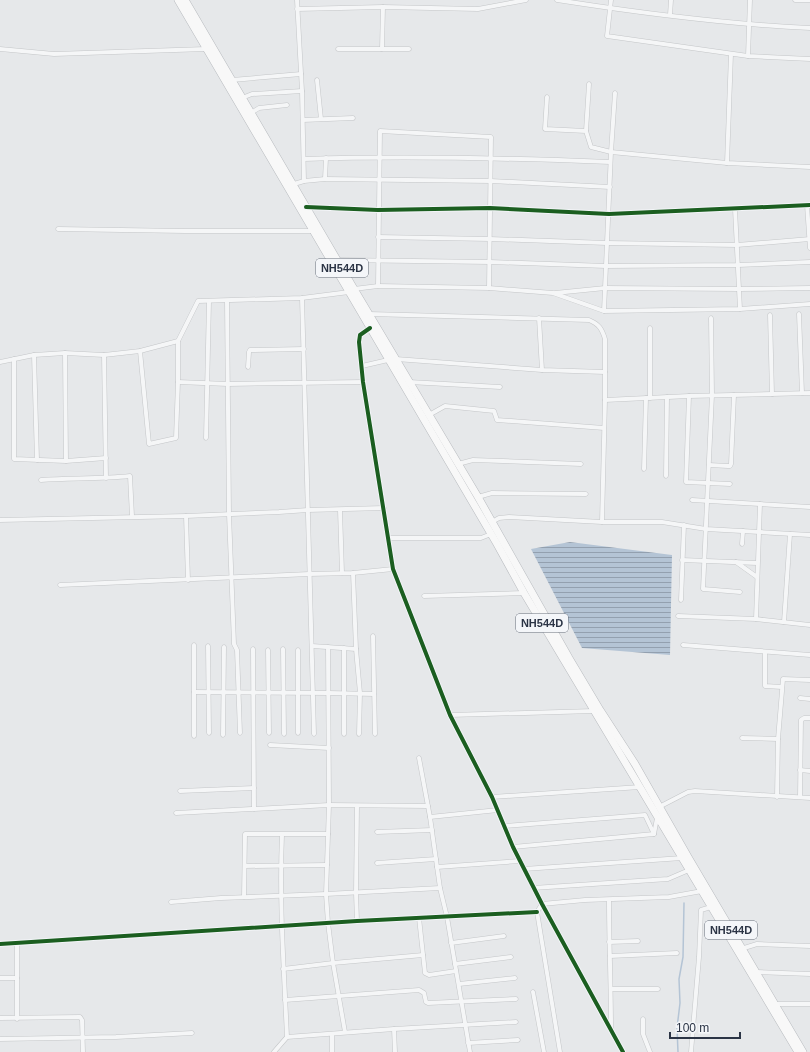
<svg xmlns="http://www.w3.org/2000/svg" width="810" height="1052" viewBox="0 0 810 1052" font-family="Helvetica,sans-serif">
<defs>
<pattern id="water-rules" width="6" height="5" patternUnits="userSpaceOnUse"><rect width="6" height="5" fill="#b4c4d5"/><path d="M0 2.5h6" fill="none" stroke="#93a0af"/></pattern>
</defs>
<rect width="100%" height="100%" fill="#e6e8ea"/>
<polygon fill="url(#water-rules)" points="570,542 672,555 670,655 582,648 531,549"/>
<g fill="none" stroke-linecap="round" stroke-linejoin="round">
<polyline stroke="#b4c4d5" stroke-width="1.5" points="678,1052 677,1028 680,1003 679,979 683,957 684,903"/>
<defs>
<g id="minor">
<polyline points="297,0 302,91 304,181"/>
<path d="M 557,0 C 640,13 725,24 810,28"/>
<polyline points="611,0 607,36 748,56 810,59"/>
<polyline points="795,0 810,0"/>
<polyline points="297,9 383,7 478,9 526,0"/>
<polyline points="670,15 671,0"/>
<polyline points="0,49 54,54 206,49"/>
<polyline points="338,49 409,49"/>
<polyline points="382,49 383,7"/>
<polyline points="748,56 750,0"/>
<polyline points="232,80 301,74"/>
<polyline points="317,80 321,119"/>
<polyline points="547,97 545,129 586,131 591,147 611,152 727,163 810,167"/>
<polyline points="242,98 252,94 302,91"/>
<polyline points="251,113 259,108 287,105"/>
<polyline points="303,120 353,118"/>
<polyline points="586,131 589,84"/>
<path d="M 304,159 C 407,156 508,158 610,162"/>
<polyline points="727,163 731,54"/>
<polyline points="325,179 326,158"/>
<polyline points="294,184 304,181 325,179 491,181 610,187"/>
<polyline points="807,205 810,248"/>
<polyline points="306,207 378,210 490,208 609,214 810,205"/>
<polyline points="735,209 740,309"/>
<polyline points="58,229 185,231 312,231"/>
<polyline points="378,237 490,239 607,243 737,245 810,239"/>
<polyline points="338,260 490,262 606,266 738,265 810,262"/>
<polyline points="378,286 380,131 491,137 489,288"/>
<polyline points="354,289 378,286 489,288 553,293 604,311 740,309 810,304"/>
<polyline points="555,293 605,288 739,289 810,288"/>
<polyline points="302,298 314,734"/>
<polyline points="227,301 229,514 234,644 237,650 240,733"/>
<polyline points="604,311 611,152 615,93"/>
<path d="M 369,314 L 589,320 C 599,324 602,329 605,339 L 605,400 L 602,522"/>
<polyline points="799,314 802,393"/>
<polyline points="770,315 772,394"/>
<polyline points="539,318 542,370"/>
<polyline points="711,318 712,395 703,589 740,592"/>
<polyline points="370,328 360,335 359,342 363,382 393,569 450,715 492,797 513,847 542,904 623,1052"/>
<polyline points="140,351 149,444 176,438 178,382 178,341"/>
<polyline points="65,353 66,461"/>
<polyline points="34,355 37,460"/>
<polyline points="104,355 106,478"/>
<polyline points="14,359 14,459 66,461 106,458"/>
<polyline points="396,359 542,370 605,372"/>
<polyline points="0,362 34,355 65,353 104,355 140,351 178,341 198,301 302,298 349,292"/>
<polyline points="362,366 388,360"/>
<polyline points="248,367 249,352 250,350 304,349"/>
<polyline points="178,382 228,384 363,382"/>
<polyline points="409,382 500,387"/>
<polyline points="689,396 686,482 730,484"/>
<polyline points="650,398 650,328"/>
<polyline points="605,400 689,396 810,393"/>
<polyline points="429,415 445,406 494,411 497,420 604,428"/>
<polyline points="206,438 209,301"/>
<polyline points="458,464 473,460 581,464"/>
<polyline points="709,465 728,466 730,466 731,464 734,395"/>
<polyline points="644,469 646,398"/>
<polyline points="666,476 667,397"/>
<path d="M 41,480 C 71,478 101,479 130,476 L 132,516"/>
<polyline points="478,497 492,493 586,494"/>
<polyline points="692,500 810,507"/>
<polyline points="340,510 342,573"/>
<polyline points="186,516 188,580"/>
<polyline points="0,520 186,516 279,512 308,510 384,508"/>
<polyline points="492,522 499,518 509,517 602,522 662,522 706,529 810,535"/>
<polyline points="388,538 481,538 491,534"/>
<polyline points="742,544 743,531"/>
<polyline points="682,560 757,563"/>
<polyline points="736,562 757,577"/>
<polyline points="353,573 356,649 360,693 359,734"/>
<polyline points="60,585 309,574 353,573 393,569"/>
<polyline points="424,596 524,593"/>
<polyline points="681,600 684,525"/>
<polyline points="678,616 756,619 810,625"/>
<polyline points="756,619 760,504"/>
<polyline points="784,622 790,534"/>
<polyline points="373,636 375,734"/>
<polyline points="194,645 194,736"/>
<polyline points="683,645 810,655"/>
<polyline points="208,646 209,733"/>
<polyline points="312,646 356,649"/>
<polyline points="328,647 329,805 326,894 328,923 333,963 345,1032"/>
<polyline points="344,648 344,734"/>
<polyline points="253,649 254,809"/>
<polyline points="283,649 284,734"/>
<polyline points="268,650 269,733"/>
<polyline points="298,650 298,733"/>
<polyline points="765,652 765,686 782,687"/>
<polyline points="194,692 329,693 374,694"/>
<polyline points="800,698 810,699"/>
<polyline points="450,715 594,711"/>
<polyline points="223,735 224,647"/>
<polyline points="742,738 778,739"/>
<polyline points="270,745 329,748"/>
<polyline points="419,758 430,817 440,888 447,917 470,1052"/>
<polyline points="800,770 810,771"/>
<polyline points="180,791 254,788"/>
<polyline points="492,797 640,787"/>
<polyline points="777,797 778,739 783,679 810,680"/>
<polyline points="800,797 801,720 804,718 810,718"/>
<polyline points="659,807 688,792 695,791 810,798"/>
<polyline points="176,813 329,805 428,806"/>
<polyline points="430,817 498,810"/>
<polyline points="504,826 645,815 654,834"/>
<polyline points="377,832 432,830"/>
<polyline points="513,847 654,834 657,818"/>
<polyline points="377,863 436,859"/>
<polyline points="245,866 327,865"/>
<polyline points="437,867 520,861"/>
<polyline points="524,869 682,858"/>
<polyline points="533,888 668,879 689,870"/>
<polyline points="244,897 245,834 328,834"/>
<path d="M 609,900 C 609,943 611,985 611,1028"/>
<polyline points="171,902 221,898 326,894 440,888"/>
<polyline points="419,918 425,973 429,975 456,971"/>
<polyline points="357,921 356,893 357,806"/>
<polyline points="609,942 638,941"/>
<polyline points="451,943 504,936"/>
<polyline points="0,944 357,921 537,912"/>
<polyline points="741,949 757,944 810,946"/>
<polyline points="610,956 677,953"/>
<polyline points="455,964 511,957"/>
<polyline points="283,969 333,963 423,955"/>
<polyline points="757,972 810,974"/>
<polyline points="0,978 17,978"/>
<polyline points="459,984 515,978"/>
<polyline points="611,989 658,989"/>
<polyline points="533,992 544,1052"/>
<polyline points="285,1000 419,990 424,993 426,1002 428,1003 516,999"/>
<polyline points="775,1004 810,1004"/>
<polyline points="0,1018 80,1017 82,1020 83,1052"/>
<polyline points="17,1019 17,944"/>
<polyline points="643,1019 643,1034 650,1052"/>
<polyline points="394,1029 395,1052"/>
<polyline points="332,1034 332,1052"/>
<polyline points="287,1037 394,1029 516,1022"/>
<polyline points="0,1039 116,1037 192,1033"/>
<polyline points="468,1043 518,1040"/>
<path d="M 274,1052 L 287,1037 C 284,970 279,902 282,835"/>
<polyline points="560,1052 537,912 542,904 585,900 669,897 702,891"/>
<polyline points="691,1052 699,957 701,910 711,907"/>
</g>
<g id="trunk">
<polyline points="178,0 497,544 524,593 798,1052"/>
<polyline points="185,0 354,289 478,497 569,658 600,710 635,764 688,857 803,1052"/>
</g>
</defs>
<use href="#minor" stroke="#c4c6c8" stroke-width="5"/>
<use href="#trunk" stroke="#b8bbbf" stroke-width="8"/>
<use href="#minor" stroke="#f5f6f7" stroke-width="4"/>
<use href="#trunk" stroke="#f8f8f8" stroke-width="7"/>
<defs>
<g id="cycleway">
<polyline points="306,207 378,210 490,208 609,214 810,205"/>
<polyline points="370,328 360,335 359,342 363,382 393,569 450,715 492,797 513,847 542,904 623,1052"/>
<polyline points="0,944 357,921 537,912"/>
</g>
</defs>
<use href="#cycleway" stroke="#f4f6f9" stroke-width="6"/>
<use href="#cycleway" stroke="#1b5e20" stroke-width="4"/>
</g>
<g text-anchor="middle" stroke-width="3" stroke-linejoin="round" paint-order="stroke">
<g fill="#f4f6f9" stroke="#676e7b" stroke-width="1">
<rect x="316" y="259" width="52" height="18" rx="3"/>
<rect x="516" y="614" width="52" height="18" rx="3"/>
<rect x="705" y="921" width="52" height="18" rx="3"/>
</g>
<g font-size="11" font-weight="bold" fill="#2b3445">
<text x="342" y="272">NH544D</text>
<text x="542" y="627">NH544D</text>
<text x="731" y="934">NH544D</text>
</g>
</g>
<path d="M670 1032v6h70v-6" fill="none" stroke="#2b3445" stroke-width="2"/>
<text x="676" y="1032" font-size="12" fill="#2b3445" stroke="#f4f6f9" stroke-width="3" paint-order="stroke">100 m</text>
</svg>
